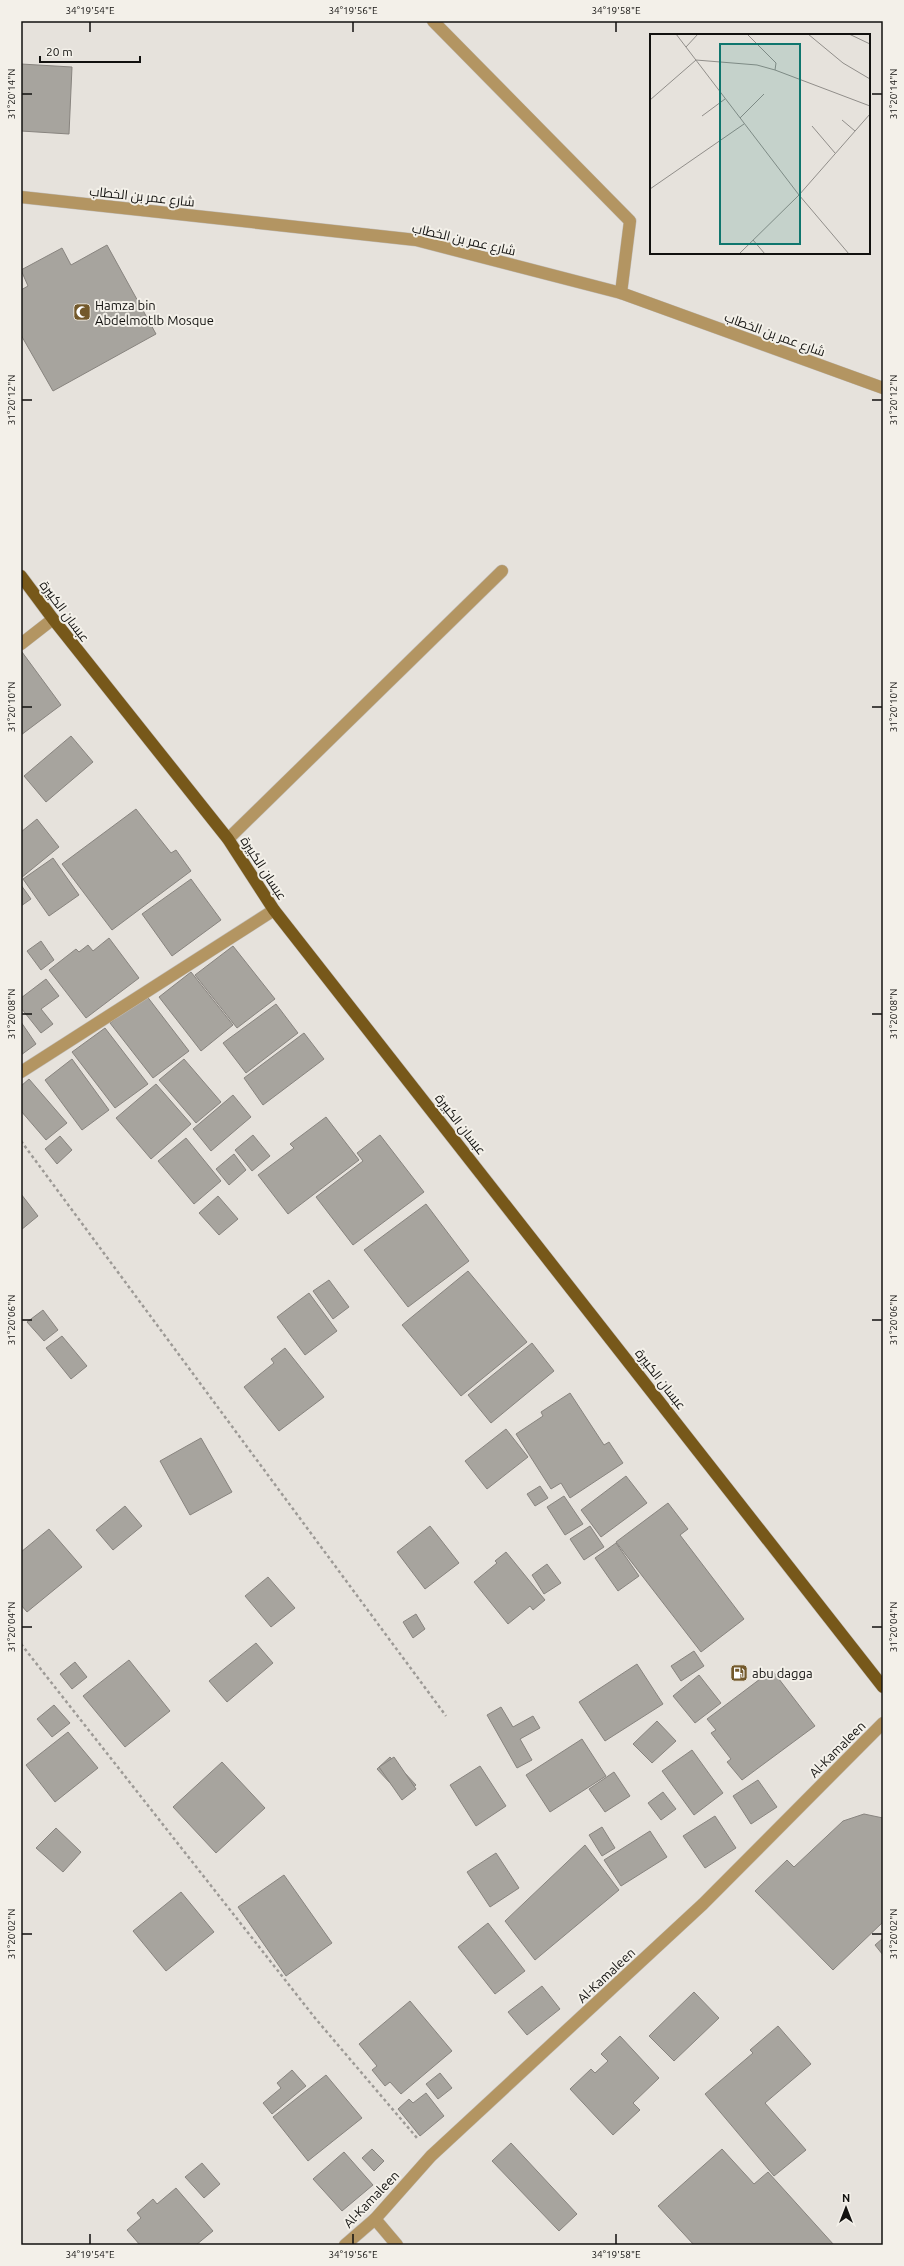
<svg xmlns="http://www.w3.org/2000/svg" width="904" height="2266" viewBox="0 0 904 2266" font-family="Ubuntu,Cairo,sans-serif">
<rect width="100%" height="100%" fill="#e6e2dc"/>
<g fill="#a7a49e" stroke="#88847f">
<polygon points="21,64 72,67 69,134 21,131"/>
<polygon points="107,245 156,334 53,391 21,335 21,290 28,286 21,270 62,248 71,265"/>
<polygon points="22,652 61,705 21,735 21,653"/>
<polygon points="71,736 93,762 46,802 24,776"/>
<polygon points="136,809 171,853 176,850 191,871 112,930 62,864"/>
<polygon points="37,819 59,847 21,878 21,832"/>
<polygon points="53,858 79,895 49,916 23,879"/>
<polygon points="191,879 221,920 172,956 142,914"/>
<polygon points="21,885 31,899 21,906"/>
<polygon points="109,938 139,978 86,1018 49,970 76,949 79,952 88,945 93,951"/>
<polygon points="41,941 54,960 41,970 27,951"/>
<polygon points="233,946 275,999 237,1028 195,975"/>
<polygon points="191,972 233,1025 201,1051 159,997"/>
<polygon points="46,979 59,996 41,1009 53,1024 41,1033 21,1008 21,998"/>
<polygon points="146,995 189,1051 153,1078 110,1023"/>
<polygon points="276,1004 298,1033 246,1073 223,1043"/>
<polygon points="21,1022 36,1044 21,1055"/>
<polygon points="105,1028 148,1084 115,1108 72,1052"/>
<polygon points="304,1033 324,1059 263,1105 244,1078"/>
<polygon points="72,1059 109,1110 82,1130 45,1080"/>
<polygon points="184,1059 221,1102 196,1123 159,1080"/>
<polygon points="29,1079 67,1123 46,1140 21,1111 21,1086"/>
<polygon points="156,1084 191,1124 151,1159 116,1118"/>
<polygon points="233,1095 251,1117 211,1151 193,1129"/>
<polygon points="326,1117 359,1160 288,1214 258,1175 294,1148 290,1144"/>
<polygon points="253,1135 270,1156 252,1171 235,1150"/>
<polygon points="380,1135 424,1192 353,1245 316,1197 363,1161 357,1153"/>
<polygon points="60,1136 72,1150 57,1164 45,1149"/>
<polygon points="186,1138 221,1181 194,1204 158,1161"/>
<polygon points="234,1154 246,1170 229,1185 216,1169"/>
<polygon points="21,1194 38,1216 21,1230"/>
<polygon points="218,1196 238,1219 219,1235 199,1213"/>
<polygon points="426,1204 469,1261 408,1307 364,1250"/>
<polygon points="468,1271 527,1342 461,1396 402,1325"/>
<polygon points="329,1280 349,1307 333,1319 313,1291"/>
<polygon points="309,1293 337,1331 305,1355 277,1317"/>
<polygon points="43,1310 58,1330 44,1341 27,1322"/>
<polygon points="62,1336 87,1366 71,1379 46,1348"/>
<polygon points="532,1343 554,1371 491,1423 468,1395"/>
<polygon points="285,1348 324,1397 279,1431 244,1387 274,1363 271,1359"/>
<polygon points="570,1393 604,1445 609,1442 623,1463 570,1498 561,1483 551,1489 516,1434 543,1416 541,1412"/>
<polygon points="506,1429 528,1457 487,1489 465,1461"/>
<polygon points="201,1438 232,1492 190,1515 160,1461"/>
<polygon points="626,1476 647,1503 601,1537 581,1510"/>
<polygon points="540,1486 548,1498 535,1506 527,1494"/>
<polygon points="564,1496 583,1524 565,1535 547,1507"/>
<polygon points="668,1503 688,1529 680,1535 744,1619 701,1652 616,1542"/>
<polygon points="125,1506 142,1526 113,1550 96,1530"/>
<polygon points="430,1526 459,1563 425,1589 397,1552"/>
<polygon points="590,1526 604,1547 584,1560 570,1539"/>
<polygon points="49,1529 82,1567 27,1612 21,1605 21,1552"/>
<polygon points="616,1543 639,1576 618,1591 595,1558"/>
<polygon points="506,1552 545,1600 533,1610 530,1606 508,1624 474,1582 497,1563 495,1561"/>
<polygon points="547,1564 561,1583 544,1594 532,1575"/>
<polygon points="268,1577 295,1608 271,1627 245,1596"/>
<polygon points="416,1614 425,1629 413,1638 403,1622"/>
<polygon points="256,1643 273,1663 227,1702 209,1681"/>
<polygon points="694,1651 704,1666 681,1681 671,1666"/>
<polygon points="129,1660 170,1711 125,1747 83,1696"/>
<polygon points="75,1662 87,1677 72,1689 60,1674"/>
<polygon points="637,1664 663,1704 605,1741 579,1702"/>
<polygon points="772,1670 815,1726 742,1780 727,1762 731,1759 711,1733 716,1730 707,1719"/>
<polygon points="699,1675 721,1703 695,1723 673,1696"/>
<polygon points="54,1705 70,1723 52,1737 37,1719"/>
<polygon points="501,1707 513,1727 533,1716 540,1728 520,1739 532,1760 517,1768 487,1715"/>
<polygon points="657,1721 676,1741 652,1763 633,1744"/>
<polygon points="68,1732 98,1768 55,1802 26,1765"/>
<polygon points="582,1739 606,1776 550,1812 526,1775"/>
<polygon points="692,1750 723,1793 694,1815 662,1771"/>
<polygon points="390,1757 416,1785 403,1797 377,1769"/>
<polygon points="394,1757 416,1789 402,1800 379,1767"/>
<polygon points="222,1762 265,1808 216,1853 173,1807"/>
<polygon points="480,1766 506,1806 476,1826 450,1785"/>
<polygon points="614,1772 630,1796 605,1812 589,1789"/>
<polygon points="758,1780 777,1807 751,1824 733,1796"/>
<polygon points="663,1792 676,1809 661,1820 648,1803"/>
<polygon points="864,1814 883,1818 883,1922 833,1970 755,1891 787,1860 794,1867 843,1821"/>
<polygon points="715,1816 736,1848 705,1868 683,1836"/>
<polygon points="602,1827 615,1848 602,1856 589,1835"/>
<polygon points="56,1828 81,1852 63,1872 36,1848"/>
<polygon points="650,1831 667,1857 621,1886 604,1860"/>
<polygon points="585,1845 619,1890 535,1960 505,1921"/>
<polygon points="496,1853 519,1888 490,1907 467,1872"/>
<polygon points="284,1875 332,1943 286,1976 238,1907"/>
<polygon points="181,1892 214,1932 166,1971 133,1931"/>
<polygon points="488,1923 525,1971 495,1994 458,1947"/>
<polygon points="883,1938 883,1955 875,1945"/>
<polygon points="542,1986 560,2009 527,2035 508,2012"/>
<polygon points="694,1992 719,2018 674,2061 649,2036"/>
<polygon points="410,2001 452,2051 401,2094 390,2082 385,2086 372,2070 377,2066 359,2044"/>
<polygon points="778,2026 811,2064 765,2103 806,2150 774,2176 705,2094 753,2053 750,2050"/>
<polygon points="620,2036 659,2078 633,2103 640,2110 613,2135 570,2089 591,2069 595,2073 608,2061 601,2054"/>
<polygon points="292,2070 306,2086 272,2114 263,2103 281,2088 277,2083"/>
<polygon points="440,2073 452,2088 438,2099 426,2084"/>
<polygon points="326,2075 362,2118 308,2161 273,2117"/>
<polygon points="426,2093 444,2116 420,2136 398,2109 409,2099 413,2103"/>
<polygon points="511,2143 577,2214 559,2231 492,2161"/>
<polygon points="372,2149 384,2161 374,2171 362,2158"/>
<polygon points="722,2149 754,2184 768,2172 834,2245 694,2245 658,2206"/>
<polygon points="344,2152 373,2185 342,2211 313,2179"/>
<polygon points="202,2163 220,2184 204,2198 185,2177"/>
<polygon points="176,2188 213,2231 196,2245 140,2245 127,2230 141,2218 137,2213 153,2199 157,2204"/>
</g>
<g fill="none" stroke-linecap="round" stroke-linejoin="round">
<defs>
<g id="minor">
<polyline points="433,21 630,221 621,293"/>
<polyline points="21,197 416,240 621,293 883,388"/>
<polyline points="21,644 53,619"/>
<polyline points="228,839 502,571"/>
<polyline points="21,1072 274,910"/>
<polyline points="375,2219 397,2245"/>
<polyline points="345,2245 375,2219 431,2156 703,1904 883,1723"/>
</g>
<polyline id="major" points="21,576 53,619 228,839 274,910 883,1687"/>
</defs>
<use href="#minor" stroke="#c0bcb7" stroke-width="13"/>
<use href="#major" stroke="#c0bcb7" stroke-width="13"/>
<g stroke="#9d9a96" stroke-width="2.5" stroke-dasharray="3 3" stroke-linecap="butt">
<polyline points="21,1141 446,1716"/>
<polyline points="21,1644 315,2018 417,2138"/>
</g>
<use href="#minor" stroke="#b39562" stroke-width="12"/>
<use href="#major" stroke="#77581a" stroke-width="12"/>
</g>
<path fill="none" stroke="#12110f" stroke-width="1.5" d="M 90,22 L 90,32M 353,22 L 353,32M 616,22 L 616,32M 22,94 L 32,94M 872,94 L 882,94M 22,400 L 32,400M 872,400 L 882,400M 22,707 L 32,707M 872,707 L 882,707M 22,1014 L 32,1014M 872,1014 L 882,1014M 22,1320 L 32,1320M 872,1320 L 882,1320M 22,1627 L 32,1627M 872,1627 L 882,1627M 22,1934 L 32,1934M 872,1934 L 882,1934M 90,2234 L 90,2244M 353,2234 L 353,2244M 616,2234 L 616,2244"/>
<defs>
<symbol id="mosque-square" viewBox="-11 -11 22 22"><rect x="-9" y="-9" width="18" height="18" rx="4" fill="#73592b" stroke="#f3f0e9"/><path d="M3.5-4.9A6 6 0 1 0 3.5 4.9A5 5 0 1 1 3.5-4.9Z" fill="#fff"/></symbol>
<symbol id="fuel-square" viewBox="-11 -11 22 22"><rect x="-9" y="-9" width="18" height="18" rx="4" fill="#73592b" stroke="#f3f0e9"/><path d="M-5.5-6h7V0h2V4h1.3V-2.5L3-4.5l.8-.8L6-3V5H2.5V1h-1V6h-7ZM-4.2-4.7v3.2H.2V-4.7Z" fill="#fff"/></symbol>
</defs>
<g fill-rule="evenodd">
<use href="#mosque-square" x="72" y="302" width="20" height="20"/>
<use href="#fuel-square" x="729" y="1663" width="20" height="20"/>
</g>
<g text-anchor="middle" stroke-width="4" stroke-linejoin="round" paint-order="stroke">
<g font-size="13" fill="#12110f" stroke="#f3f0e9">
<text transform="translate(142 196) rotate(6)" y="5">شارع عمر بن الخطاب</text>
<text transform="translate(464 239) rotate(13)" y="5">شارع عمر بن الخطاب</text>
<text transform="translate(775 334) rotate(20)" y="5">شارع عمر بن الخطاب</text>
<text transform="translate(65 611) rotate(53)" y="5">عبسان الكبيرة</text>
<text transform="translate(264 868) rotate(57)" y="5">عبسان الكبيرة</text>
<text transform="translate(461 1124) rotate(52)" y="5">عبسان الكبيرة</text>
<text transform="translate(661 1379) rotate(52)" y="5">عبسان الكبيرة</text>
<text transform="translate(837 1749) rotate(-45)" y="5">Al-Kamaleen</text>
<text transform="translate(606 1975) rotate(-43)" y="5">Al-Kamaleen</text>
<text transform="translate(371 2199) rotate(-46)" y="5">Al-Kamaleen</text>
</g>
<g font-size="13" fill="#12110f" stroke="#f3f0e9" text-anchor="start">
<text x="95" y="310">Hamza bin<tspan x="95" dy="15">Abdelmotlb Mosque</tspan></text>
<text x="752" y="1678">abu dagga</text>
</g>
</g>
<g transform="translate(650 34)">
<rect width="220" height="220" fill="#e6e2dc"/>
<path fill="none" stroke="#918e8a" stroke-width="1" d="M 26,0 L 149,161 L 199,220M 97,0 L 126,29 L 125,36M 158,0 L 193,29 L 220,45M 199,0 L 220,10M 36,13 L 48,0M 0,66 L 46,26 L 107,31 L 125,36 L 220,72M 52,82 L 75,65M 90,84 L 114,60M 192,86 L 205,97M 162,92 L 185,119M 0,155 L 94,90M 103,206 L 115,220M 89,220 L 149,161 L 220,80"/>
<path fill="#0f766e" fill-opacity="0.15" stroke="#0f766e" stroke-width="2" d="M 70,10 L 150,10 L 150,210 L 70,210 Z"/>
<rect width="220" height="220" fill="none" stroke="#12110f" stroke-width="2"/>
</g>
<rect width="904" height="2266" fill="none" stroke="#f3f0e9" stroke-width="44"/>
<g transform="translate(846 2208)" stroke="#f3f0e9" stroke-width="3" paint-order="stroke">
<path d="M0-3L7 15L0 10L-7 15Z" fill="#12110f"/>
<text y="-6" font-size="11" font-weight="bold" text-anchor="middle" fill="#12110f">N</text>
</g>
<path d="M40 56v6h100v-6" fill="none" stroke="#12110f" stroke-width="2"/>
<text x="46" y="56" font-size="12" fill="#12110f" stroke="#f3f0e9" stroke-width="3" paint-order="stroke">20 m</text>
<rect x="22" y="22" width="860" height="2222" fill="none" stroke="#12110f" stroke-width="1.5"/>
<g font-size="10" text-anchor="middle" fill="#12110f">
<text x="90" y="14">34°19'54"E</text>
<text x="353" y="14">34°19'56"E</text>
<text x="616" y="14">34°19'58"E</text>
<text transform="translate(11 94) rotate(-90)" y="4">31°20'14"N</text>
<text transform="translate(893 94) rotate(-90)" y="4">31°20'14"N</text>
<text transform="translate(11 400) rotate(-90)" y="4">31°20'12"N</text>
<text transform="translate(893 400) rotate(-90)" y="4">31°20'12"N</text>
<text transform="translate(11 707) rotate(-90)" y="4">31°20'10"N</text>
<text transform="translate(893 707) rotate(-90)" y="4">31°20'10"N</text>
<text transform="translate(11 1014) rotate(-90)" y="4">31°20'08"N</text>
<text transform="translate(893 1014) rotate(-90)" y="4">31°20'08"N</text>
<text transform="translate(11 1320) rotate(-90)" y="4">31°20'06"N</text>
<text transform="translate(893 1320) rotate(-90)" y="4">31°20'06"N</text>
<text transform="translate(11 1627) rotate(-90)" y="4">31°20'04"N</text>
<text transform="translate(893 1627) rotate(-90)" y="4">31°20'04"N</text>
<text transform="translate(11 1934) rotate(-90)" y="4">31°20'02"N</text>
<text transform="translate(893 1934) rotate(-90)" y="4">31°20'02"N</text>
<text x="90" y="2258">34°19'54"E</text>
<text x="353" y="2258">34°19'56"E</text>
<text x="616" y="2258">34°19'58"E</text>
</g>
</svg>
